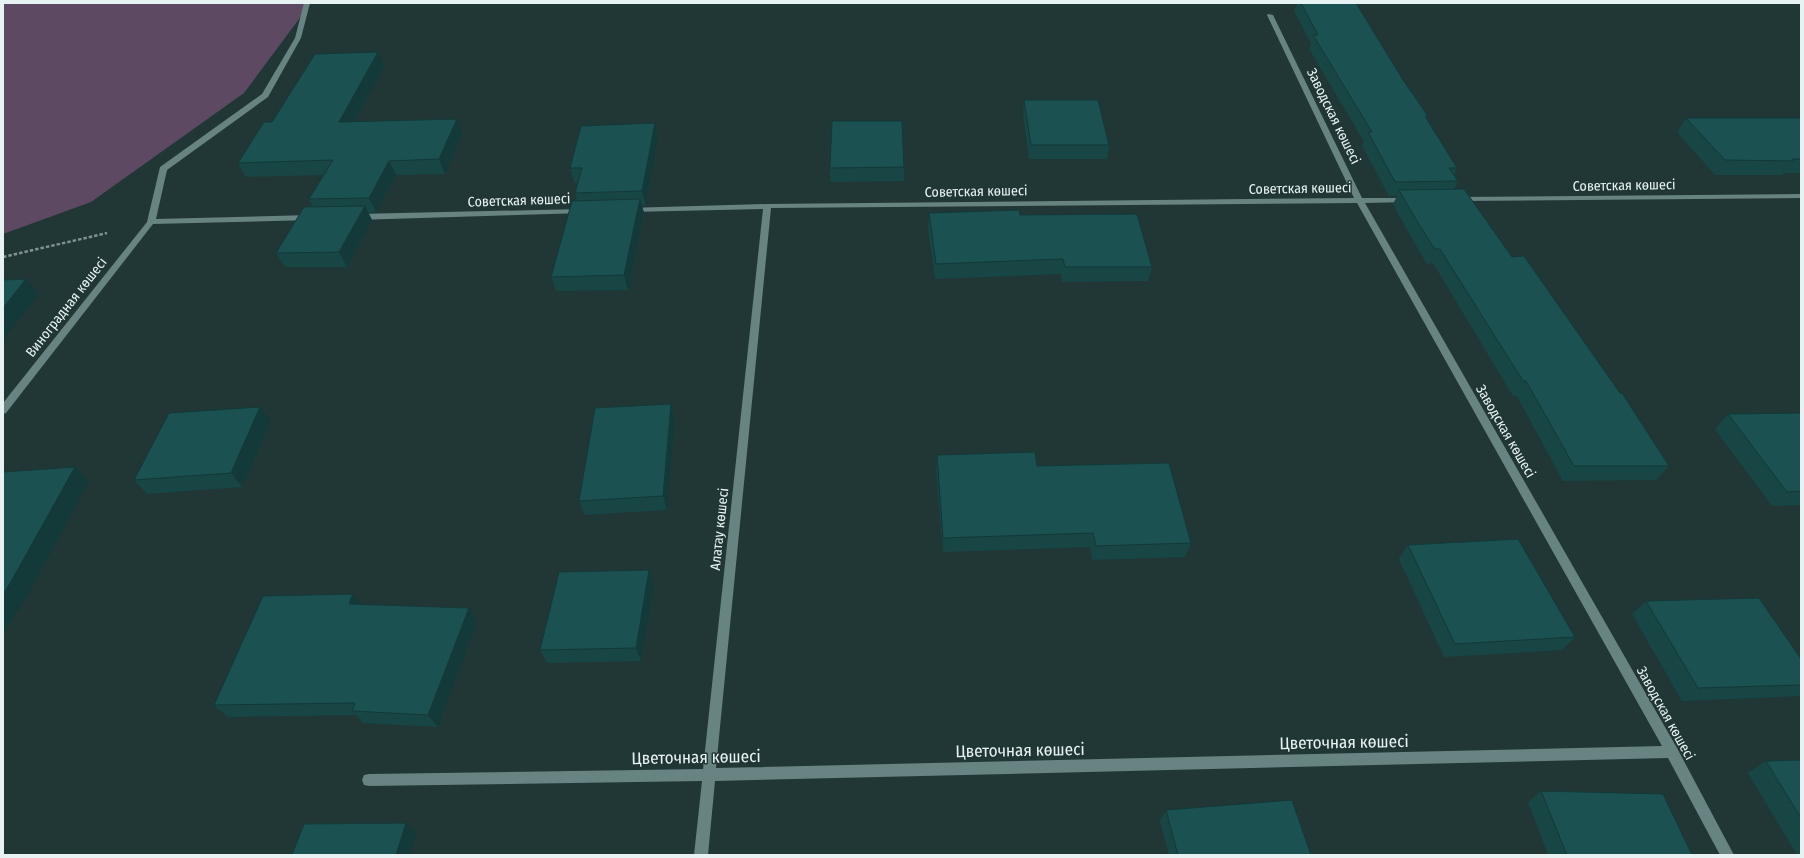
<svg xmlns="http://www.w3.org/2000/svg" width="1804" height="858" viewBox="0 0 1804 858" font-family="'Fira Sans Condensed',sans-serif">
<rect width="100%" height="100%" fill="#213736"/>
<polygon fill="#5d4961" points="3,3 311,3 244,93 91,202 3,234"/>
<g fill="none" stroke-linecap="round" stroke-linejoin="round">
<polyline stroke="#7f9190" stroke-width="2.5" stroke-dasharray="3.5 2" stroke-linecap="butt" points="3,257 107,233"/>
<g fill="#678382" fill-rule="evenodd">
<polygon points="304,3 310,3 301,38 268,97 167,170 156,219 311,215 314,216 314,220 153,224 6,413 3,414 3,403 147,222 160,167 262,94 295,38"/>
<path d="M 1268,14 L 1273,15 L 1362,198 L 1408,198 L 1412,200 L 1408,202 L 1365,203 L 1677,748 L 1734,855 L 1720,855 L 1668,758 L 715,781 L 708,855 L 694,855 L 702,781 L 369,786 L 364,785 L 362,780 L 364,775 L 369,774 L 703,769 L 763,209 L 630,212 L 627,212 L 627,208 L 767,204 L 1354,198 L 1267,15 ZM 1357,203 L 1662,746 L 716,768 L 771,208 Z"/>
<polygon points="1801,194 1801,198 1458,201 1454,199 1458,197"/>
<polygon points="582,209 586,211 585,213 356,220 352,217 356,214"/>
</g>
</g>
<g fill="#174645">
<polygon points="1297,3 1356,3 1403,80 1428,116 1427,119 1457,168 1454,175 1458,181 1454,189 1512,257 1669,466 1656,480 1563,481 1517,396 1513,396 1433,263 1427,264 1411,237 1393,204 1397,196 1389,196 1362,146 1364,142 1309,49 1311,43 1294,11"/>
<polygon points="384,66 354,122 462,134 445,174 396,175 376,212 368,212 372,220 347,267 285,267 276,253 313,207 309,199 324,175 246,177 238,163 272,122"/>
<polygon points="1024,100 1109,145 1107,159 1029,159 1023,114"/>
<polygon points="1686,118 1801,118 1801,173 1784,173 1782,175 1715,175 1677,132"/>
<polygon points="655,123 658,138 646,205 642,206 644,213 628,290 556,291 551,277 577,200 575,193 577,182 574,183 570,168"/>
<polygon points="904,167 904,181 830,182 830,168"/>
<polygon points="929,213 1020,215 1152,267 1148,281 1062,282 1061,274 935,279 928,228"/>
<polygon points="671,404 675,419 667,510 585,515 579,501"/>
<polygon points="1801,413 1801,505 1772,506 1715,429 1728,414"/>
<polygon points="271,421 242,487 147,494 134,480"/>
<polygon points="937,455 1037,466 1191,543 1185,557 1092,560 1090,547 943,552 936,469"/>
<polygon points="1408,545 1575,637 1562,650 1444,657 1399,559"/>
<polygon points="649,570 654,584 641,661 547,663 540,650"/>
<polygon points="1646,601 1801,659 1801,696 1682,701 1632,614"/>
<polygon points="361,604 477,622 438,727 363,723 356,715 228,717 214,705"/>
<polygon points="1801,760 1801,855 1797,855 1748,773 1766,761"/>
<polygon points="1541,791 1692,855 1548,855 1528,802"/>
<polygon points="1166,810 1311,855 1169,855 1160,821"/>
</g>
<g fill="#133938">
<polygon points="378,52 384,66 346,137 339,122"/>
<polygon points="457,119 462,134 445,174 439,159"/>
<polygon points="655,123 658,138 646,205 642,191"/>
<polygon points="389,161 396,175 376,212 369,198"/>
<polygon points="640,199 644,213 628,290 624,275"/>
<polygon points="365,206 372,220 347,267 339,252"/>
<polygon points="26,279 39,294 3,340 3,308"/>
<polygon points="671,404 675,419 667,510 663,496"/>
<polygon points="260,407 271,421 242,487 231,473"/>
<polygon points="75,467 89,481 29,593 3,634 3,594"/>
<polygon points="649,570 654,584 641,661 636,648"/>
<polygon points="353,594 363,607 349,604"/>
<polygon points="469,608 477,622 438,727 428,715"/>
<polygon points="406,823 417,833 410,855 396,855"/>
</g>
<g fill="#1b5150" stroke="#133938">
<polygon points="1301,3 1356,3 1403,80 1428,116 1425,116 1457,168 1449,168 1458,181 1395,182 1368,132 1372,132 1313,35 1318,35"/>
<polygon points="378,52 339,122 457,119 439,159 389,161 369,198 309,199 333,160 238,163 264,122 272,122 315,54"/>
<polygon points="1024,100 1098,100 1109,145 1031,145"/>
<polygon points="1686,118 1801,118 1801,159 1792,159 1794,161 1725,160"/>
<polygon points="832,121 902,121 904,167 830,168"/>
<polygon points="655,123 642,191 575,193 582,168 570,168 581,126"/>
<polygon points="1464,189 1512,257 1524,256 1620,393 1622,393 1669,466 1574,466 1526,381 1523,381 1440,249 1435,249 1418,223 1399,190"/>
<polygon points="640,199 624,275 551,277 572,201"/>
<polygon points="365,206 339,252 276,253 304,207"/>
<polygon points="1019,210 1020,215 1137,214 1152,267 1065,267 1063,259 936,264 929,213"/>
<polygon points="26,279 3,308 3,280"/>
<polygon points="671,404 663,496 579,501 595,408"/>
<polygon points="260,407 231,473 134,480 169,413"/>
<polygon points="1801,413 1801,491 1787,492 1728,414"/>
<polygon points="1035,452 1037,466 1169,463 1191,543 1096,546 1093,533 943,538 937,455"/>
<polygon points="75,467 12,580 3,594 3,472"/>
<polygon points="1518,539 1575,637 1455,644 1408,545"/>
<polygon points="649,570 636,648 540,650 559,572"/>
<polygon points="353,594 349,604 469,608 428,715 352,711 355,703 214,705 263,596"/>
<polygon points="1759,598 1801,659 1801,685 1698,688 1646,601"/>
<polygon points="1801,760 1801,818 1766,761"/>
<polygon points="1541,791 1663,794 1692,855 1567,855"/>
<polygon points="1292,800 1311,855 1178,855 1166,810"/>
<polygon points="406,823 396,855 292,855 304,824"/>
</g>
<g text-anchor="middle" stroke-width="3" stroke-linejoin="round" paint-order="stroke">
<g font-size="14" fill="#e6f3f2" stroke="#213736">
<text transform="translate(1334 116) rotate(64)" y="5">Заводская көшесі</text>
<text transform="translate(1624 185) rotate(-1)" y="5">Советская көшесі</text>
<text transform="translate(1300 188) rotate(-1)" y="5">Советская көшесі</text>
<text transform="translate(976 191) rotate(-1)" y="5">Советская көшесі</text>
<text transform="translate(519 200) rotate(-2)" y="5">Советская көшесі</text>
<text transform="translate(66 307) rotate(-52)" y="5">Виноградная көшесі</text>
<text transform="translate(1506 431) rotate(60)" y="5">Заводская көшесі</text>
<text transform="translate(719 529) rotate(-84)" y="5">Алатау көшесі</text>
<text transform="translate(1666 713) rotate(61)" y="5">Заводская көшесі</text>
</g>
<g font-size="17" fill="#e6f3f2" stroke="#213736">
<text transform="translate(1344 742) rotate(-1)" y="6">Цветочная көшесі</text>
<text transform="translate(1020 750) rotate(-1)" y="6">Цветочная көшесі</text>
<text transform="translate(696 757) rotate(-1)" y="6">Цветочная көшесі</text>
</g>
</g>
<rect width="1804" height="858" fill="none" stroke="#e6f3f2" stroke-width="8"/>
</svg>
